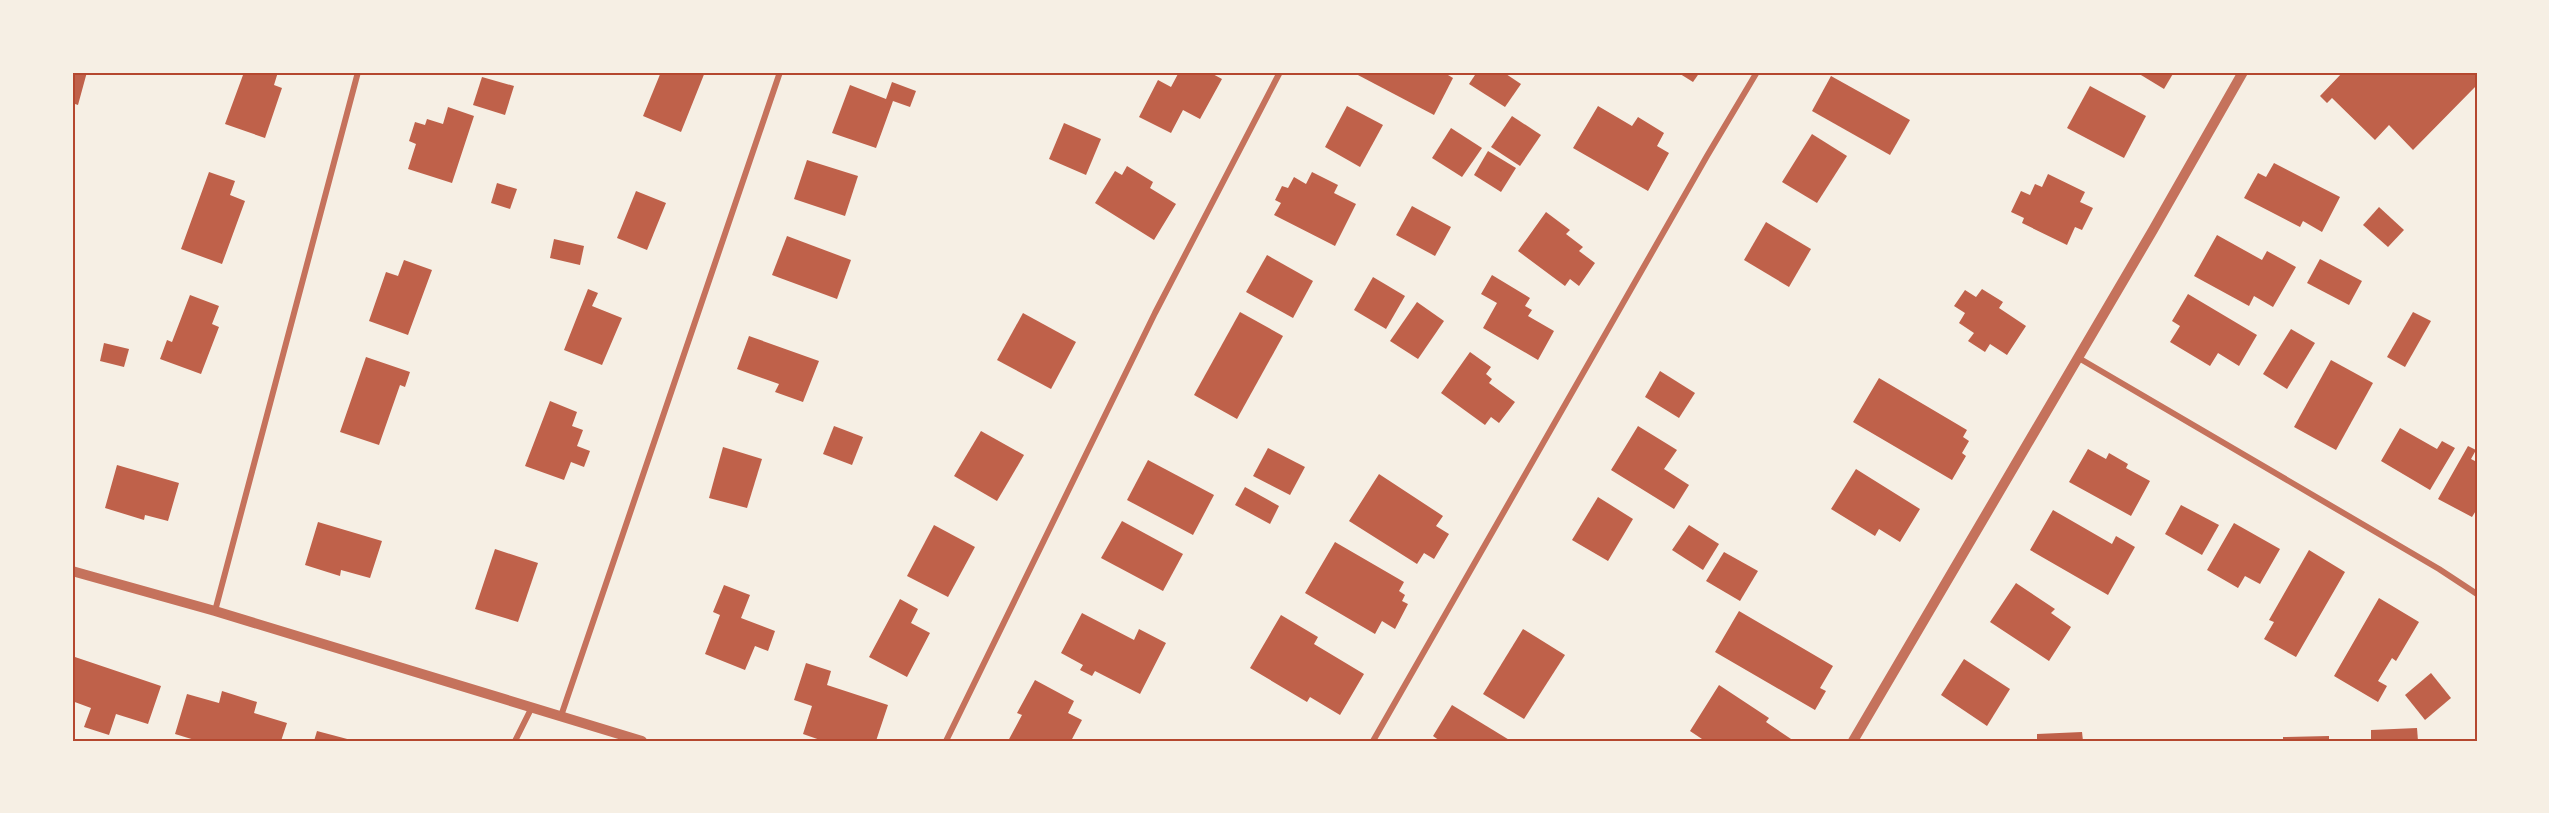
<svg xmlns="http://www.w3.org/2000/svg" width="2549" height="813" viewBox="0 0 2549 813" font-family="Figtree,sans-serif">
<rect width="100%" height="100%" fill="#f6efe4"/>
<g fill="#bf614a">
<polygon points="72,72 87,72 78,105 72,103"/>
<polygon points="236,72 278,72 274,85 282,88 265,138 225,124 243,75"/>
<polygon points="661,72 705,72 681,132 643,116"/>
<polygon points="1179,72 1209,72 1222,79 1200,119 1183,110 1171,133 1139,117 1158,80 1171,87"/>
<polygon points="1357,72 1443,72 1453,78 1434,115 1356,74"/>
<polygon points="1477,72 1503,72 1521,84 1505,107 1469,84"/>
<polygon points="1677,72 1700,72 1693,82"/>
<polygon points="2136,72 2174,72 2164,89"/>
<polygon points="2343,72 2477,72 2477,85 2413,150 2389,125 2375,140 2332,98 2327,103 2320,96"/>
<polygon points="1831,76 1910,120 1890,155 1812,111"/>
<polygon points="482,77 514,86 505,115 473,105"/>
<polygon points="892,82 916,91 910,107 893,101 876,148 832,133 850,85 886,99"/>
<polygon points="2090,86 2146,116 2124,158 2067,128"/>
<polygon points="1347,106 1383,125 1360,167 1325,147"/>
<polygon points="1598,106 1632,126 1638,117 1664,133 1657,146 1669,153 1648,191 1573,148"/>
<polygon points="448,107 474,116 452,183 408,169 416,144 409,141 415,122 425,125 427,119 443,124"/>
<polygon points="1512,116 1541,135 1520,166 1491,147"/>
<polygon points="1064,123 1101,139 1086,175 1049,159"/>
<polygon points="1451,128 1482,148 1462,177 1432,158"/>
<polygon points="1812,134 1847,156 1817,203 1782,182"/>
<polygon points="1488,151 1516,168 1501,192 1474,175"/>
<polygon points="807,160 858,176 845,216 794,199"/>
<polygon points="2274,163 2340,197 2322,232 2303,221 2300,227 2244,198 2258,173 2266,177"/>
<polygon points="1127,166 1153,182 1150,188 1176,204 1154,240 1095,203 1115,171 1122,175"/>
<polygon points="209,172 235,181 230,195 245,201 222,264 181,249"/>
<polygon points="1312,172 1338,185 1334,193 1356,204 1335,246 1274,215 1281,203 1275,200 1282,186 1288,188 1294,177 1306,184"/>
<polygon points="2048,174 2085,192 2080,202 2093,208 2082,230 2075,227 2067,245 2022,223 2024,218 2011,212 2021,191 2030,195 2035,184 2042,187"/>
<polygon points="497,183 517,189 510,209 491,203"/>
<polygon points="636,191 666,203 647,250 617,238"/>
<polygon points="1412,206 1451,227 1435,256 1396,235"/>
<polygon points="2379,207 2404,230 2388,247 2363,225"/>
<polygon points="1546,212 1570,230 1566,234 1583,247 1579,251 1595,263 1579,286 1570,279 1565,286 1518,251"/>
<polygon points="1766,222 1811,249 1789,287 1744,260"/>
<polygon points="2217,235 2262,260 2267,251 2296,267 2273,307 2254,296 2249,306 2194,276"/>
<polygon points="787,236 851,260 837,299 772,275"/>
<polygon points="554,239 584,246 580,265 550,258"/>
<polygon points="1267,255 1313,281 1293,318 1246,292"/>
<polygon points="2320,259 2362,281 2349,305 2307,283"/>
<polygon points="404,260 432,270 408,335 369,321 386,272 398,276"/>
<polygon points="1492,275 1530,298 1525,306 1532,310 1528,316 1554,331 1538,360 1483,328 1497,303 1481,294"/>
<polygon points="1373,277 1405,296 1386,329 1354,310"/>
<polygon points="588,289 598,293 592,306 622,318 602,365 564,350"/>
<polygon points="1982,289 2003,302 1999,308 2026,326 2007,355 1990,344 1985,352 1968,341 1974,333 1959,323 1965,313 1954,306 1965,290 1976,297"/>
<polygon points="2188,294 2257,335 2239,366 2218,353 2210,366 2170,342 2180,326 2172,321"/>
<polygon points="190,295 219,306 212,324 219,327 201,374 160,359 167,340 172,342"/>
<polygon points="1417,302 1444,321 1418,359 1390,341"/>
<polygon points="1240,312 1283,336 1237,419 1194,395"/>
<polygon points="2413,312 2431,321 2405,367 2387,357"/>
<polygon points="1023,313 1076,342 1051,389 997,360"/>
<polygon points="2291,329 2315,343 2287,389 2263,374"/>
<polygon points="749,336 819,361 803,402 775,392 779,384 737,369"/>
<polygon points="104,343 129,349 124,367 100,361"/>
<polygon points="1470,352 1491,367 1486,374 1492,379 1489,383 1515,402 1499,423 1491,417 1485,425 1441,393"/>
<polygon points="366,357 410,372 405,387 400,385 379,445 340,432"/>
<polygon points="2331,360 2373,383 2336,450 2294,427"/>
<polygon points="1660,371 1695,393 1679,418 1645,397"/>
<polygon points="1879,378 1967,430 1963,437 1969,441 1962,453 1966,456 1952,480 1853,422"/>
<polygon points="550,401 577,412 572,426 583,430 577,446 590,451 584,467 571,462 564,480 525,466"/>
<polygon points="834,426 863,437 852,465 823,454"/>
<polygon points="1638,426 1677,450 1664,469 1689,485 1674,509 1611,470"/>
<polygon points="2400,428 2437,449 2442,441 2455,448 2430,490 2381,461"/>
<polygon points="981,431 1024,455 997,501 954,476"/>
<polygon points="2468,446 2476,450 2471,459 2477,462 2477,509 2472,517 2438,499"/>
<polygon points="723,447 762,459 747,508 709,498"/>
<polygon points="1268,448 1305,467 1290,495 1253,476"/>
<polygon points="2088,449 2106,459 2109,453 2128,464 2126,468 2150,481 2131,516 2069,482"/>
<polygon points="1148,460 1214,495 1193,535 1127,500"/>
<polygon points="117,465 179,483 168,521 145,515 144,520 105,508"/>
<polygon points="1856,469 1920,509 1900,542 1879,529 1875,536 1831,509"/>
<polygon points="1379,474 1443,516 1436,526 1449,534 1434,559 1424,553 1417,564 1349,521"/>
<polygon points="1245,487 1279,506 1270,524 1235,505"/>
<polygon points="1598,497 1633,519 1608,561 1572,540"/>
<polygon points="2181,505 2219,525 2202,555 2165,534"/>
<polygon points="2053,510 2112,544 2116,536 2135,547 2108,595 2030,550"/>
<polygon points="1122,521 1183,554 1163,591 1101,558"/>
<polygon points="318,522 382,541 370,578 341,570 340,576 305,565"/>
<polygon points="2234,523 2280,549 2260,584 2245,576 2238,588 2207,570"/>
<polygon points="934,525 975,547 948,597 907,576"/>
<polygon points="1689,525 1719,544 1703,570 1672,550"/>
<polygon points="1335,542 1404,582 1399,591 1405,595 1402,601 1408,604 1395,629 1382,621 1375,634 1305,593"/>
<polygon points="495,549 538,563 518,622 475,609"/>
<polygon points="2309,550 2345,572 2296,657 2264,639 2274,622 2269,620"/>
<polygon points="1724,552 1758,571 1740,601 1706,581"/>
<polygon points="2016,583 2055,609 2051,613 2071,627 2049,661 1990,622"/>
<polygon points="724,585 750,595 741,618 775,631 768,651 755,646 745,670 705,654 720,615 713,612"/>
<polygon points="2379,598 2419,622 2396,661 2392,658 2378,681 2387,686 2378,702 2334,676"/>
<polygon points="900,599 918,609 911,623 930,633 907,677 869,657"/>
<polygon points="1739,611 1833,666 1820,688 1826,691 1815,710 1715,652"/>
<polygon points="1082,613 1134,640 1139,629 1166,643 1140,694 1095,671 1092,676 1080,670 1083,665 1061,653"/>
<polygon points="1281,615 1318,637 1314,644 1364,674 1340,715 1310,697 1307,702 1250,668"/>
<polygon points="1523,629 1565,655 1524,719 1483,694"/>
<polygon points="72,656 161,686 148,724 116,714 109,735 84,727 91,708 72,701"/>
<polygon points="1964,659 2010,689 1987,726 1941,695"/>
<polygon points="806,663 831,671 827,685 888,705 876,741 823,741 803,734 812,706 794,700"/>
<polygon points="2431,673 2451,698 2425,720 2405,695"/>
<polygon points="1035,680 1074,701 1068,713 1082,720 1071,741 1008,741 1022,715 1017,713"/>
<polygon points="1719,685 1769,718 1766,722 1794,741 1705,741 1690,731"/>
<polygon points="222,691 257,702 254,713 287,723 281,741 198,741 175,734 187,694 219,703"/>
<polygon points="1452,705 1511,741 1440,741 1433,736"/>
<polygon points="2417,728 2418,741 2371,741 2371,730"/>
<polygon points="317,731 351,740 350,741 314,741"/>
<polygon points="2082,732 2083,741 2037,741 2037,734"/>
<polygon points="2329,736 2329,741 2283,741 2283,737"/>
</g>
<g fill="none" stroke-linecap="round" stroke-linejoin="round">
<g stroke="#c5725c" stroke-width="6">
<polyline points="2077,357 2439,569 2477,594"/>
<polyline points="215,611 358,72"/>
<polyline points="561,716 780,72"/>
<polyline points="515,741 532,707"/>
<polyline points="946,741 1155,313 1280,72"/>
<polyline points="1373,741 1707,156 1757,72"/>
</g>
<g stroke="#c5725c" stroke-width="10">
<polyline points="72,571 215,611 642,741"/>
<polyline points="1853,741 2153,230 2243,72"/>
</g>
</g>
<rect width="2549" height="813" fill="none" stroke="#f6efe4" stroke-width="147"/>
<rect x="74" y="74" width="2402" height="666" fill="none" stroke="#b5482f" stroke-width="2"/>
</svg>
